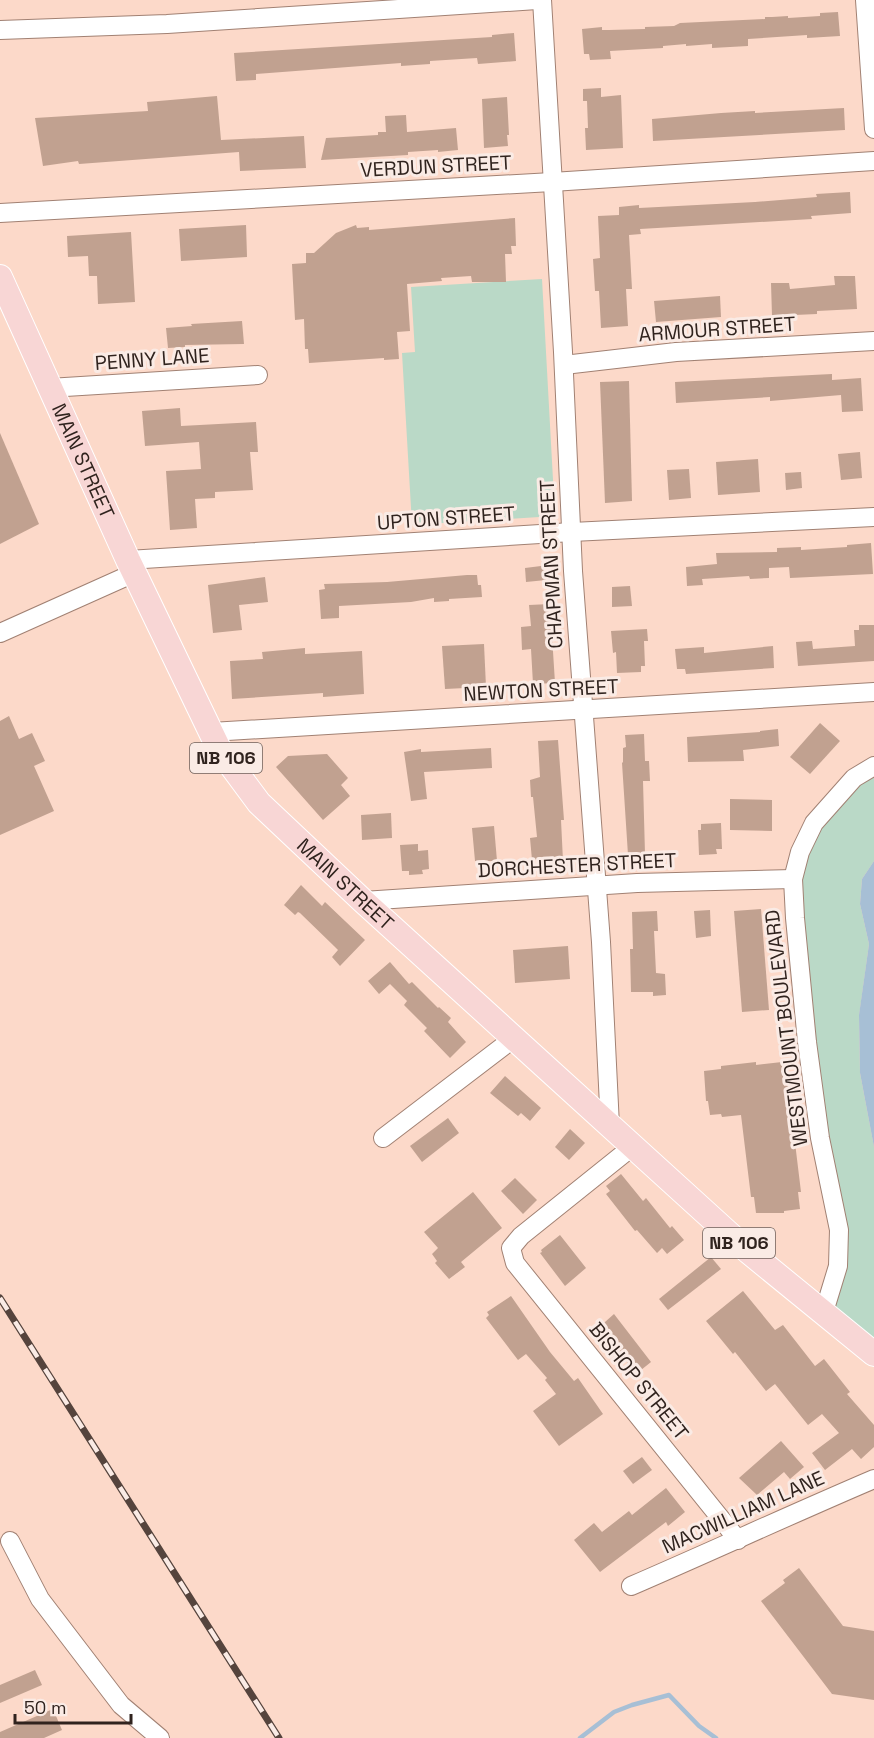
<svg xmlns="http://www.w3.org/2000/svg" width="874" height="1738" viewBox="0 0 874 1738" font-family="'Space Grotesk',sans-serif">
<rect width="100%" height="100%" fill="#fcd9c9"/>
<g fill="#bad9c7">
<polygon points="542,279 555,516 412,525 402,353 415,352 411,287"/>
<polygon points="874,766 874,861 862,879 860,904 869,944 859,1016 860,1073 874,1147 874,1354 824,1312 838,1266 807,1042 800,852"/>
</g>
<polygon fill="#a7bfd5" points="874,861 874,1147 860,1073 859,1015 869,944 860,904 862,879"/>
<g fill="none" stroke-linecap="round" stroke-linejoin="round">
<polyline stroke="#a7bfd5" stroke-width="4.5" points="580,1738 614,1712 632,1705 669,1695 699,1726 716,1738"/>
</g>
<g fill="#c1a190">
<polygon points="838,12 840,36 807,38 807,35 748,39 748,46 712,48 712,44 686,46 686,44 663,46 663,48 610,51 611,59 590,60 589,54 584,54 582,29 602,27 602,30 609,30 645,29 645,27 674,26 680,23 765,19 765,17 772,17 788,16 788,18 820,16 820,13"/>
<polygon points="514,33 516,61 478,64 477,58 430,61 430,64 401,66 401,63 256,74 256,80 236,81 234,53 492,37 492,35"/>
<polygon points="601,88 601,97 621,95 623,148 586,150 585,128 588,128 587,101 583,101 583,89"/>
<polygon points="217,96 221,140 304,136 306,168 240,171 239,152 79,164 78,161 43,166 35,118 148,111 147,102"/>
<polygon points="507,97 509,135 507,135 508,146 484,148 482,99"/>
<polygon points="844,108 845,130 653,141 652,119 721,113 755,111 755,113"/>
<polygon points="406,115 407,132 456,128 458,150 438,152 438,150 408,152 408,155 321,160 326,138 378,135 378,132 386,132 385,116"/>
<polygon points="850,192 851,213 811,216 812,219 640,229 641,234 629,235 632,289 626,289 628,326 601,328 599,291 595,291 593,259 600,258 598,216 619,215 619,207 639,205 639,208 755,202 817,197 816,194"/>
<polygon points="515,218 516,246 511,246 512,254 505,254 506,282 472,282 471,276 441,278 442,281 407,284 410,331 397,332 399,359 384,360 384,358 309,363 308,349 305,349 304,319 295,320 292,264 306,263 306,253 314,253 336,233 356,225 357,228 369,227 369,230"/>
<polygon points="246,225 247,257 181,261 179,229"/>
<polygon points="131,232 135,302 98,304 97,276 89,276 88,256 68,257 67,236"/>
<polygon points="834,276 855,276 857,309 817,311 817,314 772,316 771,283 789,283 790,289 835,285"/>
<polygon points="720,296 721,317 656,322 654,301"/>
<polygon points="242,321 244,344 185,345 185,347 168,348 166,328 192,326 191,324"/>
<polygon points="832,374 832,380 861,378 863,411 842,412 841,395 770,401 770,397 676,403 675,382"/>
<polygon points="629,381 632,501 605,503 600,382"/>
<polygon points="180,408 181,426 256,422 258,452 250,452 253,490 215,492 215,498 195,499 197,528 170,530 166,471 201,469 199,442 145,446 142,411"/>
<polygon points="0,433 39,524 0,544"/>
<polygon points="860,452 862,478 841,480 838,454"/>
<polygon points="758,459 760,492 718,495 716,462"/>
<polygon points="689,469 691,498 669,500 667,470"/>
<polygon points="801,472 802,488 786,490 785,473"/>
<polygon points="871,543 873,574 790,578 789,567 769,568 769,578 750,579 749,576 702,579 703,585 687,586 686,567 717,564 716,553 777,552 777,548 801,547 801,550 847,547 847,545"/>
<polygon points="541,566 545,567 546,580 526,582 525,568"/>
<polygon points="467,575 477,575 478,585 481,585 482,597 449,599 449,601 434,602 434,598 411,602 339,606 339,618 321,619 319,590 325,589 324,584 387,582"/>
<polygon points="265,577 268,602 239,605 242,630 213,633 208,585"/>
<polygon points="630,586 632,606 612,607 612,587"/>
<polygon points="550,604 555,683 533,684 531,649 522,650 521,627 531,626 529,605"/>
<polygon points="859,625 874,625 874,661 798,666 796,642 812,641 813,649 855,646 854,630 859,630"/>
<polygon points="647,629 648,641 644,641 645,666 641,666 641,672 617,673 616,652 613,653 611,631"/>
<polygon points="484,644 486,687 445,689 442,646"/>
<polygon points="773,646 774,668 686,674 685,669 677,669 675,649 704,647 704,653"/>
<polygon points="305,648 305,654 362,651 364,694 323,697 323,693 232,699 230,661 263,659 262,652"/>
<polygon points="9,716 19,739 32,733 45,761 34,766 54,811 0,835 0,721"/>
<polygon points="820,723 840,741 810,774 790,757"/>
<polygon points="778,729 779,746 743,750 744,761 688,762 687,737 760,732 760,731"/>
<polygon points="644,734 645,761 649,761 650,781 643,781 645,854 628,855 622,763 623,762 623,748 626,747 625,735"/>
<polygon points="558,740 564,820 561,820 563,861 548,862 548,858 532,860 530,838 537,837 533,797 531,797 530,780 540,777 538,741"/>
<polygon points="491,748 492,768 424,772 427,799 411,801 404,752 421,749 421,752"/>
<polygon points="327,754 348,778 341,785 350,796 323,820 276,767 288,756"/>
<polygon points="730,799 772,800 772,831 730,830"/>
<polygon points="391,813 392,838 362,840 361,815"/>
<polygon points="721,823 722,849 716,849 717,854 699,855 698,830 701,830 701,824"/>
<polygon points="494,826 497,861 475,861 472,828"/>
<polygon points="418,844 418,851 428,850 429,869 422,870 423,874 409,875 409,871 402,871 400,845"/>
<polygon points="301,885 322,906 325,902 365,940 340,966 332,957 338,950 334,946 300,913 298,912 295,915 284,905"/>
<polygon points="761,909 769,1010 742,1012 734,911"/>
<polygon points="710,910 711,936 696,938 694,911"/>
<polygon points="657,911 658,931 654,931 656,973 665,974 666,995 653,996 653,992 631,992 630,949 633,949 632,912"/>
<polygon points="568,946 570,979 515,983 513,950"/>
<polygon points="390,962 409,984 412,982 438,1008 439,1007 451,1018 448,1022 466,1042 450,1058 424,1031 427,1028 404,1005 407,1001 390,984 379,994 368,981"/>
<polygon points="756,1062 756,1065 782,1062 784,1086 788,1085 801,1192 798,1192 800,1209 784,1211 784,1213 756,1213 754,1197 751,1197 741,1115 722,1117 721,1114 710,1115 708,1101 706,1101 704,1071 721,1069 721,1066"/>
<polygon points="505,1076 541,1108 530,1121 521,1113 518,1116 490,1093"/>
<polygon points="448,1118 459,1133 422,1162 410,1146"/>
<polygon points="570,1129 585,1143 569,1160 555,1147"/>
<polygon points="621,1174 643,1201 646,1198 670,1228 672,1226 684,1240 667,1254 662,1248 657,1253 637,1230 635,1231 606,1194 610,1191 606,1186"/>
<polygon points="515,1178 537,1200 523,1214 501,1191"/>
<polygon points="473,1192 502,1228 461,1262 465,1267 449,1279 435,1263 437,1261 432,1254 438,1248 424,1232"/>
<polygon points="560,1235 586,1268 565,1286 540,1253 542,1252 541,1250"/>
<polygon points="711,1257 721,1269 668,1310 659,1299"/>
<polygon points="743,1291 775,1330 783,1325 815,1366 824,1359 850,1392 847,1394 874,1425 874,1447 861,1459 852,1449 825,1470 812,1453 839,1433 822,1414 808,1425 775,1384 766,1391 735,1352 733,1354 706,1321"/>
<polygon points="511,1296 550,1352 574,1381 578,1378 603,1414 559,1446 533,1411 556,1394 545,1380 547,1378 526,1354 518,1360 486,1318 489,1315 487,1312"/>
<polygon points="614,1314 651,1362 636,1374 610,1340 605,1342 596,1330"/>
<polygon points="781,1441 804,1467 790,1479 784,1472 757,1495 739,1478"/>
<polygon points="642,1457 652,1470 633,1484 623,1471"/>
<polygon points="666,1488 685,1512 668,1526 666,1522 600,1572 574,1540 594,1523 602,1532 629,1511 632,1515"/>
<polygon points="799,1568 843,1626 874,1631 874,1700 832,1694 761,1601 785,1583 783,1580"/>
<polygon points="35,1670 42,1685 0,1703 0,1685"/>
<polygon points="53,1709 62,1730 44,1738 0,1738 0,1732"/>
</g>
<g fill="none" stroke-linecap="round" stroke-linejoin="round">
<defs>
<g id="minor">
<polyline points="542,0 563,352 573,571 601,942 610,1126"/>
<polyline points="865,0 874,129"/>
<polyline points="0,30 167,24 537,0"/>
<polyline points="0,213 552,182 874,161"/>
<polyline points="564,365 676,352 874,341"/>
<polyline points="49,388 258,375"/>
<polyline points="128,560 572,532 874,517"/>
<polyline points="0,633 134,573"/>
<polyline points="211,732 874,692"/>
<polyline points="363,901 637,883 793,879"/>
<polyline points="383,1138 514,1038"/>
<polyline points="632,1147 521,1236 511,1248 515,1263 738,1540"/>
<polyline points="824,1312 838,1266 839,1230 820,1138 807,1042 795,918 793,879 800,852 814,823 854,778 874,766"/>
<polyline points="10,1541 40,1599 121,1705 160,1738"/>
<path d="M 631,1586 C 712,1551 792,1514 874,1479"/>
</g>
<g id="major">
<path id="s1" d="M 0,277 L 128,560 L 219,749 L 259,803 L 363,901 L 749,1252 L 874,1354"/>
</g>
</defs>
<use href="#minor" stroke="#a18173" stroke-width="20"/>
<use href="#major" stroke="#fff" stroke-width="26"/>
<use href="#minor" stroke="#fff" stroke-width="18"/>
<use href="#major" stroke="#f8d6d5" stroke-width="24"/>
<defs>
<polyline id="rail" points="0,1298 279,1738"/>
</defs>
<use href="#rail" stroke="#55443d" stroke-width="7"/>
<use href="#rail" stroke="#faebe5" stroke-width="4.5" stroke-dasharray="14" stroke-linecap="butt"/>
</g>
<g text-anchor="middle" stroke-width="6" stroke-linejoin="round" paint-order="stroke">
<g fill="#faebe5" stroke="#6d5f5a" stroke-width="1.5">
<rect x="190" y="743" width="72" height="30" rx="4.5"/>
<rect x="703" y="1228" width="72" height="30" rx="4.5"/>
</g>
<g font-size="18" font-weight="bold" fill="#30231e">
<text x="226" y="764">NB 106</text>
<text x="739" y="1249">NB 106</text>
</g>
<g font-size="20" fill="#30231e" stroke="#faebe5">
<text transform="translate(436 166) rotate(-3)" y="7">VERDUN STREET</text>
<text transform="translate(717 329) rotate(-4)" y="7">ARMOUR STREET</text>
<text transform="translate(152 359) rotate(-4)" y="7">PENNY LANE</text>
<text dy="7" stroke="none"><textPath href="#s1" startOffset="202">MAIN STREET</textPath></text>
<text transform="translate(446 518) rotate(-4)" y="7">UPTON STREET</text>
<text transform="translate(551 564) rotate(-93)" y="7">CHAPMAN STREET</text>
<text transform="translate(541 690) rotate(-3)" y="7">NEWTON STREET</text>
<text transform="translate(577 865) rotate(-3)" y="7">DORCHESTER STREET</text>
<text dy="7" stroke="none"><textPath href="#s1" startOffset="706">MAIN STREET</textPath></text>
<text transform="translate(786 1028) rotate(-97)" y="7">WESTMOUNT BOULEVARD</text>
<text transform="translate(639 1381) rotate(51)" y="7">BISHOP STREET</text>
<text transform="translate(743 1512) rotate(-24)" y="7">MACWILLIAM LANE</text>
</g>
</g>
<path d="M15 1714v9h116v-9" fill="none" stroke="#30231e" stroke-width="3"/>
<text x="24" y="1714" font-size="18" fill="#30231e" stroke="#faebe5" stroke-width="4.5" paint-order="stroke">50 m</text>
</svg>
